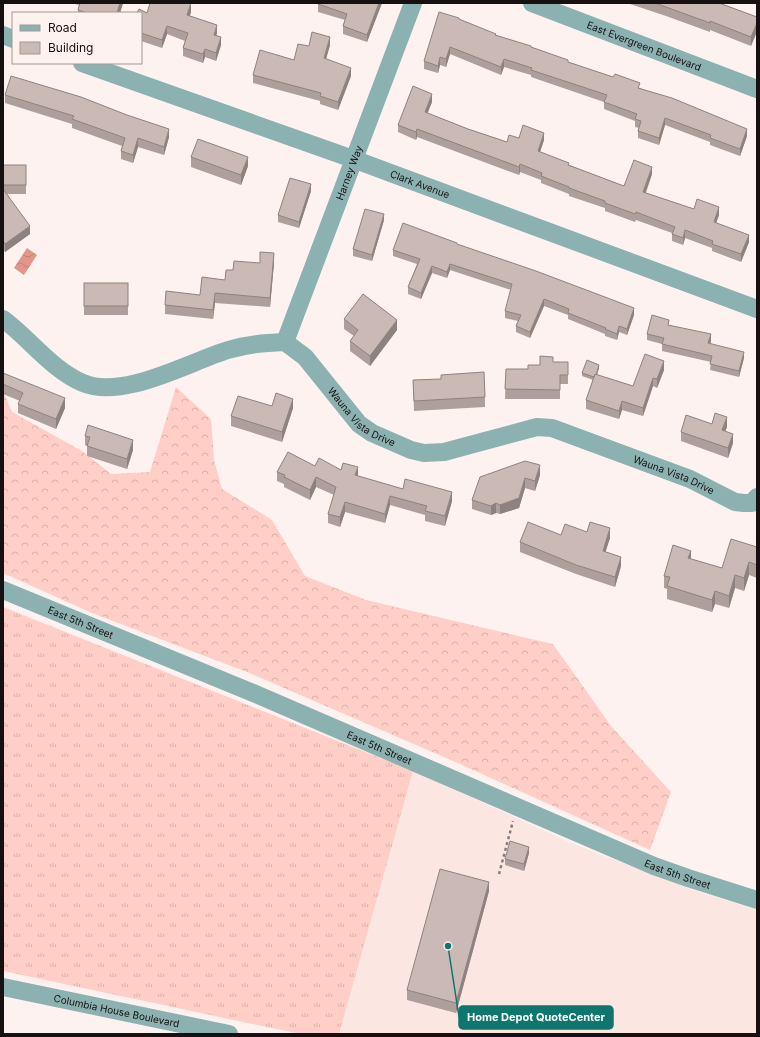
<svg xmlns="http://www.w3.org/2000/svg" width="760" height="1037" viewBox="0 0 760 1037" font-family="Inter,sans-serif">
<defs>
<pattern id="grass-tufts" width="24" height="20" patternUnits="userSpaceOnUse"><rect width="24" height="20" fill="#ffcec6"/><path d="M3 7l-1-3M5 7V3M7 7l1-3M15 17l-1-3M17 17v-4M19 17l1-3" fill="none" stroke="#dab0a9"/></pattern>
<pattern id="forest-crowns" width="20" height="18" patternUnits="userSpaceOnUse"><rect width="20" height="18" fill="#ffcec6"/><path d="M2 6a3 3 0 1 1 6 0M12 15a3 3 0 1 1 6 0" fill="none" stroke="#dab0a9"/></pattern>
<pattern id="water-waves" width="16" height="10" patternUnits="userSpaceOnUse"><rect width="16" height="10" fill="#e29689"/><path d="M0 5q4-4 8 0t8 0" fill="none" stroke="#c18075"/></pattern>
</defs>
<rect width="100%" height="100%" fill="#fdf2f0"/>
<polygon fill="#fbe6e2" points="413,771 576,845 693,890 757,910 757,1034 339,1034"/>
<polygon fill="url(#grass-tufts)" points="3,607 413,771 339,1034 300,1034 3,971"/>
<polygon fill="url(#forest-crowns)" points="176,387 211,419 214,460 222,489 272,520 305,576 366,600 553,644 611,726 671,792 650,850 460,764 247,672 92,613 3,573 3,391 12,412 82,451 111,474 150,472"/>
<polygon fill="url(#water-waves)" points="27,248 37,255 24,275 14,268"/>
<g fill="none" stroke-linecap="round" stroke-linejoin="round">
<polyline stroke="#857d7b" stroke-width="2.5" stroke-dasharray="3 3" stroke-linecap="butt" points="499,874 513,821"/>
<g stroke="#8bb2b1" stroke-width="18">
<path id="s1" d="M 532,3 L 757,89"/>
<polyline points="3,35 13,39"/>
<path id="s2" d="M 82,63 L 353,159 L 757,309"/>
<path id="s3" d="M 3,319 C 30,339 51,369 83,383 C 123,400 189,362 228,350 C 248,344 264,343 285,342 L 305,357 L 359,424 L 372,433 L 411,450 L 424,453 L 444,452 L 537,427 L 552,428 L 690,479 L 735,502 L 744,503 L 752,503 L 757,497"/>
<path id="s4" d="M 285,342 L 413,3"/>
<path id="s5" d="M 3,590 L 258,695 L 654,866 L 688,878 L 757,900"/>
<path id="s6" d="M 3,987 L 229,1034"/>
</g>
</g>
<g fill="#ae9f9c">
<polygon points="71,3 123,3 120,13 78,13 78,10 79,5"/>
<polygon points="318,3 382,3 367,42 343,34 343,26 345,20 318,12"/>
<polygon points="627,3 719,3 757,17 751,46 710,30 710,32 666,16"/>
<polygon points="191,12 190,16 217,33 216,35 221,45 216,61 205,57 203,63 183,56 183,48 185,41 167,34 162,48 141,41 141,13"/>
<polygon points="459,20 496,35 531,47 568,62 640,88 747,136 740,156 710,145 710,142 665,125 659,145 638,138 638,131 639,128 635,127 635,121 604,109 604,102 531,77 531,75 504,67 501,75 450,54 446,67 440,65 438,73 424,69 424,61"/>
<polygon points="330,45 326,59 351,76 338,110 320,104 320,101 253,83 253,75 294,60 309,46"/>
<polygon points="5,95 169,137 164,155 138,147 133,163 121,159 121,151 122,146 72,128 72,124 5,103"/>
<polygon points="432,102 427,113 468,129 507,142 519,138 544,140 540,152 569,165 624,186 652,174 646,193 694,209 719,215 716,223 749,242 741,262 712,251 712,248 685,238 683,245 672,241 672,233 636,220 635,222 605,211 605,208 569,196 569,194 541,183 541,180 520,172 519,175 417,137 416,140 398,132 398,125"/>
<polygon points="191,157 248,166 241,185 191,167"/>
<polygon points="3,165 26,165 26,194 7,194 30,234 5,252 3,249"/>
<polygon points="311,191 299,228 278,222 278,215"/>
<polygon points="384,220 372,261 353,256 353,249"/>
<polygon points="457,244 634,315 627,335 619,332 617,340 605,336 605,334 568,319 568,315 544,306 530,338 516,332 516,326 518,321 505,318 505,311 511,290 450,270 447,278 432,273 421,299 408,294 408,287 417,264 393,256 393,250"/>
<polygon points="260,263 274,263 270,307 215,303 213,319 165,314 165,305 200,295 225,280 233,270"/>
<rect x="84" y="283" width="44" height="32"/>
<polygon points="344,319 397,330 370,366 350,351 350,341 354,336 344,329"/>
<polygon points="669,325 711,341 710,344 744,358 739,377 710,370 711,362 662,351 662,344 647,340 647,334"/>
<polygon points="553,362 568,362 568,384 560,384 560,399 505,399 506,369 528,369 540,365"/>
<polygon points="599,368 597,375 633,386 664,370 657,388 653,386 643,416 622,410 619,419 586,409 586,400 593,380 582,376 582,373"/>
<polygon points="3,373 65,408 56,429 18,413 18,404 20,401 3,394"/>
<polygon points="413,380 485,397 485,407 414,411"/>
<polygon points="272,406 293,408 282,442 231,426 231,416"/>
<polygon points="727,427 725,431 733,443 728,458 681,441 681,432"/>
<polygon points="85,436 133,450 127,469 87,456 87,446 85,445"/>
<polygon points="315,466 341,470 358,476 403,489 452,501 445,526 425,521 425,515 390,505 385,523 345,512 340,527 328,523 328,514 334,495 316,487 310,500 284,487 284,484 277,481 277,472"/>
<polygon points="540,475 535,491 525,488 519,508 500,514 496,513 491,515 472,509 472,500 480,477"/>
<polygon points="587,532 610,538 605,552 621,566 615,587 576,574 520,552 520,542 561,535"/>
<polygon points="757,547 757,578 749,575 744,591 735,588 729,608 715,604 712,612 667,599 667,589 664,588 664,576 691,559 722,568"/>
<polygon points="529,853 524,871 505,865 505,859"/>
<polygon points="489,891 456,1013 407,1000 407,990"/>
</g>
<g fill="#8d827f">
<polygon points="120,3 123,3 120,13 117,13"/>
<polygon points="191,3 191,12 187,23 187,15"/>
<polygon points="379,3 382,3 367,42 367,35"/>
<polygon points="757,23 757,32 751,46 751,37"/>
<polygon points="217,25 217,33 214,43 214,35"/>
<polygon points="167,26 167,34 162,48 162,40"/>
<polygon points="221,37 221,45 216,61 216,53"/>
<polygon points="330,37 330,45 324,66 324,58"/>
<polygon points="450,47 450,54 446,67 446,59"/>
<polygon points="205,49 205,57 203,63 203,54"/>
<polygon points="440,57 440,65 438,73 438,66"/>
<polygon points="504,59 504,67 501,75 501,67"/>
<polygon points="351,68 351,76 338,110 338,102"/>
<polygon points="432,94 432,102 425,120 425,112"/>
<polygon points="665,118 665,125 659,145 659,138"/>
<polygon points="169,129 169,137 164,155 164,147"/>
<polygon points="417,129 417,137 416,140 416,132"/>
<polygon points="747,129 747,136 740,156 740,149"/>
<polygon points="544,133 544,140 538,158 538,151"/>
<polygon points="138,138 138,147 133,163 133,155"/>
<polygon points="248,157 248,166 241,185 241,175"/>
<polygon points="520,164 520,172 519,175 519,167"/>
<polygon points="652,167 652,174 643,199 643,192"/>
<polygon points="311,184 311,191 299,228 299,222"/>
<polygon points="719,207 719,215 714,229 714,222"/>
<polygon points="384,214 384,220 372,261 372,255"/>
<polygon points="30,226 30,234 5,252 5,244"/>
<polygon points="685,230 685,238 683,245 683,238"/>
<polygon points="749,235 749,242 741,262 741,254"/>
<polygon points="274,253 274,263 270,307 270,298"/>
<polygon points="450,264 450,270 447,278 447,272"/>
<polygon points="432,266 432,273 421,299 421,293"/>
<polygon points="215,293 215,303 213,319 213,310"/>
<polygon points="544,299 544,306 530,338 530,332"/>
<polygon points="634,308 634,315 627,335 627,329"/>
<polygon points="397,320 397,330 370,366 370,356"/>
<polygon points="619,326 619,332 617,340 617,334"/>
<polygon points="711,334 711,341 708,350 708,343"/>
<polygon points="744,352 744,358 739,377 739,371"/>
<polygon points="664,361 664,370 657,388 657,379"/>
<polygon points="599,365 599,368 595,381 595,378"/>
<polygon points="653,378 653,386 643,416 643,408"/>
<polygon points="65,398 65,408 56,429 56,419"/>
<polygon points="293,399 293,408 282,442 282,432"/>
<polygon points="622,401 622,410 619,419 619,411"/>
<polygon points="727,417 727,427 722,440 722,430"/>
<polygon points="733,434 733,443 728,458 728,448"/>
<polygon points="133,440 133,450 127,469 127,459"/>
<polygon points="540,465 540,475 535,491 535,481"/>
<polygon points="358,467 358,477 355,475"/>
<polygon points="316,477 316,487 310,500 310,490"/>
<polygon points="525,478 525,488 519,508 500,514 500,505"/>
<polygon points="452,492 452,501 445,526 445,516"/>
<polygon points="390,496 390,505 385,523 385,514"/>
<polygon points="345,502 345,512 340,527 340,517"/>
<polygon points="496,503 496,513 491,515 491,506"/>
<polygon points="610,528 610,538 603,560 603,551"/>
<polygon points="691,551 691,563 688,558"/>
<polygon points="621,557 621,566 615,587 615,577"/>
<polygon points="749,562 749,575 744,591 744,578"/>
<polygon points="735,575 735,588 729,608 729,596"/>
<polygon points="715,591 715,604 712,612 712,600"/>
<polygon points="529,847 529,853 524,871 524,864"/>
<polygon points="489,882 489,891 456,1013 456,1003"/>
</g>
<g fill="#cab9b5" stroke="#8d827f">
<polygon points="80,3 120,3 117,13 88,13 78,10"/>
<polygon points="150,3 191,3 187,15 217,25 214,35 221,37 216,53 205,49 203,54 183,48 188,33 167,26 162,40 141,33 141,13 137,13 139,9 147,13"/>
<polygon points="318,3 379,3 367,35 343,26 347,14 318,4"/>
<polygon points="655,3 719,3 757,17 757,23 751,37 710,21 710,23"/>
<polygon points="439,12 459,18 459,19 496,34 495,35 531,46 531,47 568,60 568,62 613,77 615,74 640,83 638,88 672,98 747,129 740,149 710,138 711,135 665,118 659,138 638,131 641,121 635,119 637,114 604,102 607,95 531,70 532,68 504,59 501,67 450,47 446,59 440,57 438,66 424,61"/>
<polygon points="312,32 330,37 324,58 351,68 338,102 320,96 321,93 253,75 260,50 294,60 298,44 309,46"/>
<polygon points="11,76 81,97 127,115 169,129 164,147 138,138 133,155 121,151 125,138 72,119 74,116 5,95"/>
<polygon points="413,86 432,94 425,112 468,129 507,142 509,135 519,138 523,125 544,133 538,151 569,163 568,165 624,186 634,160 652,167 643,192 694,209 697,199 719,207 714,222 749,235 741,254 712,244 713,241 685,230 683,238 672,234 675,227 636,212 635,214 605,203 605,201 569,188 569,187 541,176 542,173 520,164 519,167 417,129 416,132 398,125"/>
<polygon points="198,139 248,157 241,175 191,157"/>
<rect x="3" y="165" width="23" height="20"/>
<polygon points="290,178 311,184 299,222 278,215"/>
<polygon points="3,189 30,226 5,244 3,241"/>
<polygon points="365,209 384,214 372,255 353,249"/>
<polygon points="403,223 457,243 457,244 536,271 634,308 627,329 619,326 617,334 605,329 606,328 568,313 569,309 544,299 530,332 516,326 521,315 505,311 512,284 450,264 447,272 432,266 421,293 408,287 420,259 393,250"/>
<polygon points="260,252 274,253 270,298 215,293 213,310 165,305 166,291 200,295 202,277 225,280 226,270 233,270 234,261 260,263"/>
<rect x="84" y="283" width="44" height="23"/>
<polygon points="363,294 397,320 370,356 350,341 358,330 344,319"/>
<polygon points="652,315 669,320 668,325 711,334 708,343 744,352 739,371 710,364 712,356 662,344 664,338 647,334"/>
<polygon points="645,354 664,361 657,379 653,378 643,408 622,401 619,411 586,400 595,374 633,386"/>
<polygon points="540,356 553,357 553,362 568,362 568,375 560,375 560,390 505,389 506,369 528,369 528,365 540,365"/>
<polygon points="587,360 599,365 596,375 595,374 594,377 582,373"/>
<polygon points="484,372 485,397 414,401 413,380 441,379 441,375"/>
<polygon points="3,373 65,398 56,419 18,404 23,393 3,384"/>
<polygon points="276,393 293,399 282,432 231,416 238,396 272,406"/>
<polygon points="715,413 727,417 722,430 733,434 728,448 681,432 686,415 712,424"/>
<polygon points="88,425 133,440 127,459 87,446 90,437 85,436"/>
<polygon points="288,452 315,466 319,458 341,470 343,463 358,467 355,475 403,489 405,479 452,492 445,516 425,511 427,506 390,496 385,514 345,502 340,517 328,514 336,487 316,477 310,490 284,477 285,475 277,472"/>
<polygon points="525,461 540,465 535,481 525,478 519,498 500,505 496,503 491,506 472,500 480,477"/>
<polygon points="528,522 561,535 565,524 587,532 590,522 610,528 603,551 621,557 615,577 576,565 520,542"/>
<polygon points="731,539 757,547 757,565 749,562 744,578 735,575 729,596 715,591 712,600 667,586 670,577 664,576 673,545 691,551 688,558 722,568"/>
<polygon points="510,841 529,847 524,864 505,859"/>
<polygon points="440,869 489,882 456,1003 407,990"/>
</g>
<g text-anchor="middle" stroke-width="3" stroke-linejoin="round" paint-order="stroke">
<g font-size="10" fill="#161110" stroke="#fdf2f0">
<text dy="4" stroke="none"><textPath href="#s1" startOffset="120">East Evergreen Boulevard</textPath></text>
<text dy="4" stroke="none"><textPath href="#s4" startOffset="181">Harney Way</textPath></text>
<text dy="4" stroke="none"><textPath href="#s2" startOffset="359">Clark Avenue</textPath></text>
<text dy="4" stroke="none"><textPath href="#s3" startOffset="421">Wauna Vista Drive</textPath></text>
<text dy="4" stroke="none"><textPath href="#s3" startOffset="757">Wauna Vista Drive</textPath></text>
<text dy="4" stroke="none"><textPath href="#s5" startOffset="84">East 5th Street</textPath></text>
<text dy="4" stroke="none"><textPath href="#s5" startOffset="408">East 5th Street</textPath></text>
<text dy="4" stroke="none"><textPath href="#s5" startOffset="732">East 5th Street</textPath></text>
<text dy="4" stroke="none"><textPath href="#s6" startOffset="116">Columbia House Boulevard</textPath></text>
</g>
</g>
<path fill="none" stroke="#0f766e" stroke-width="1.5" d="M448 946L459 1017"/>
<circle fill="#0f766e" stroke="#fdf2f0" stroke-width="1.5" cx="448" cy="946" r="4"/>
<rect fill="#0f766e" stroke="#0f766e" stroke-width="1.5" x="459" y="1006" width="154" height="23" rx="4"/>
<g font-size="11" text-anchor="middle" font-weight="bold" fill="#fff">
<text x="536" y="1021">Home Depot QuoteCenter</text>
</g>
<rect width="760" height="1037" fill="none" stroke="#161110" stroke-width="8"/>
<rect x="12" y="12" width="130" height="52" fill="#fdf2f0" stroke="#a19896"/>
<rect x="20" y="25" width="20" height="6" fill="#8bb2b1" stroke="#a19896"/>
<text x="48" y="32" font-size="12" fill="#161110">Road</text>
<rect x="20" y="42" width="20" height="12" fill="#cab9b5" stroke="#a19896"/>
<text x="48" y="52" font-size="12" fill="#161110">Building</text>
</svg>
